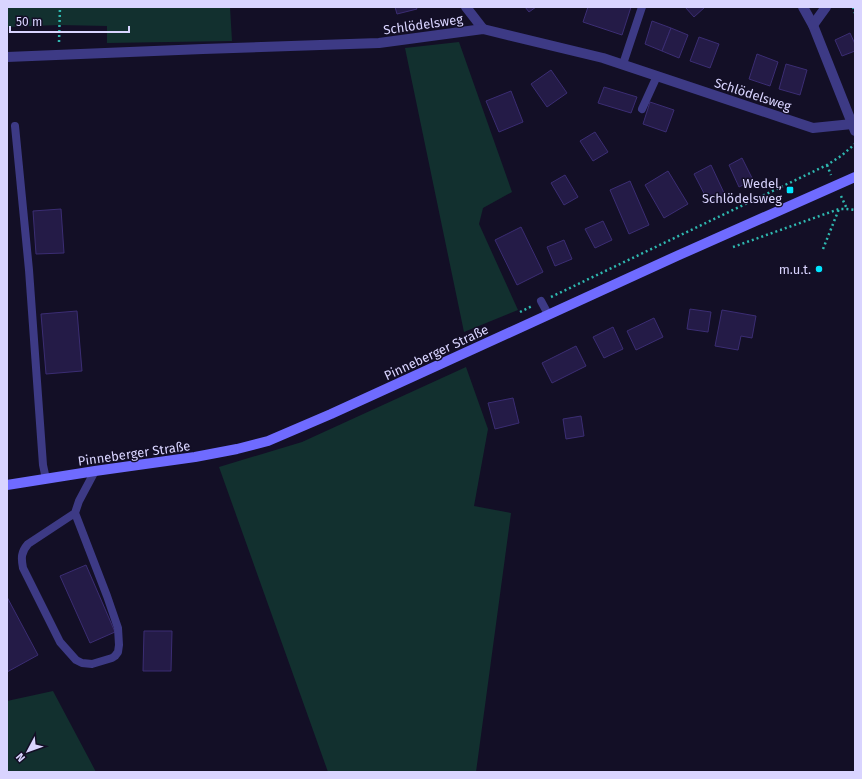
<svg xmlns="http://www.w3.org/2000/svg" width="862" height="779" viewBox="0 0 862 779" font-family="'Fira Sans',sans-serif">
<rect width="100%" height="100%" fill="#130f26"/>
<g fill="#12302f">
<polygon points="7,7 230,7 232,41 107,43 107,26 59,25 7,27"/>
<polygon points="459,42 512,192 483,208 479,224 518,310 464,332 405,48"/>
<polygon points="466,367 488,429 474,506 511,513 476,772 328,772 219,467 302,442"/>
<polygon points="53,691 96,772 7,772 7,701"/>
</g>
<g fill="#241b47" stroke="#3b2d73">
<polygon points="395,7 416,7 417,9 397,14"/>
<polygon points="525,7 536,7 529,12"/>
<polygon points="588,7 631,7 622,35 583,22"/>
<polygon points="685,7 705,7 694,17"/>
<polygon points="652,21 671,28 662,51 645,44"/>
<polygon points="671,28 688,35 679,58 662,51"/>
<polygon points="850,33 855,44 855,51 842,56 835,40"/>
<polygon points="699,37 719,44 710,68 690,61"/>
<polygon points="757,54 778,62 770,86 749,79"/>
<polygon points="786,64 807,70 800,95 779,89"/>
<polygon points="551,70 567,93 547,107 531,84"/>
<polygon points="604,87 637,97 631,113 598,103"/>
<polygon points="511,91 523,122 499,132 486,101"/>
<polygon points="650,102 674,110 666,132 643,124"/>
<polygon points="595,132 608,152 593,161 580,141"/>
<polygon points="742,158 753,180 739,187 729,165"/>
<polygon points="711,165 725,195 709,203 694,174"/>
<polygon points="668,171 688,204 664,218 645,185"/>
<polygon points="565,175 578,197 564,205 551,183"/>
<polygon points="630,181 649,225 629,234 610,190"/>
<polygon points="61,209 64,253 36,254 33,211"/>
<polygon points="603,221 612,240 595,248 585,229"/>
<polygon points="521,227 543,272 517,285 495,240"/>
<polygon points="564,240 572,259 555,266 547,247"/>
<polygon points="690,309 711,312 708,332 687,329"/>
<polygon points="722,310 756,316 752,338 741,336 738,350 715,346"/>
<polygon points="77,311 82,371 46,374 41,314"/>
<polygon points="654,318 663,337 636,350 627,331"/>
<polygon points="613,327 623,349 604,358 593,337"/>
<polygon points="576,346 586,366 552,383 542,363"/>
<polygon points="513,398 519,423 495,429 488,403"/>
<polygon points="581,416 584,436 566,439 563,419"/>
<polygon points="86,565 115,632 90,643 60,576"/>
<polygon points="7,597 38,655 7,672"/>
<polygon points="144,631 172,631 171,671 143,671"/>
</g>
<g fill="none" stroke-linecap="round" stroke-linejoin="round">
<g stroke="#2fb8b0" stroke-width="2.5" stroke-dasharray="2 3" stroke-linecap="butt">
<polyline points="853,7 855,13"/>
<polyline points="59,42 60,7"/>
<polyline points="827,165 831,175"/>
<polyline points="841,196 847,209"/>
<polyline points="733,247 839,209 847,209 855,210"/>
<polyline points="823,249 839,209"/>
<polyline points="551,297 827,165 841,156 855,144"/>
<polyline points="520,312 532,306"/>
</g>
<g stroke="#3d3a85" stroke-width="8">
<polyline points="623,64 642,7"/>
<polyline points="642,109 657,76"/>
<polyline points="15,126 29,270 43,465 46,479"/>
<polyline points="541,301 548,314"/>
<path d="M 75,513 L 28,544 C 21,552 21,558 23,568 L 60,642 L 76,660 L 82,663 L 92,664 L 112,658 L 115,656 L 118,652 L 119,645 L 118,628 L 107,596 L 75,513 L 79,501 L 95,471"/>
</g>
<g stroke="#3d3a85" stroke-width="10">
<polyline points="466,7 483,29"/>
<polyline points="803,7 813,25 855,131"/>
<polyline points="813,25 826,7"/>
<polyline points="7,57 203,49 379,43 483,29 603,58 813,128 852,124"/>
</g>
<polyline stroke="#6f6bff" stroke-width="10" points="7,485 95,471 195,457 237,449 268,441 331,414 679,255 855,177"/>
</g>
<g fill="#00e5ff" stroke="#130f26" stroke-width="1.5">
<rect x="786" y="186" width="8" height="8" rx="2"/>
<circle cx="819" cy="269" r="4"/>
</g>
<g text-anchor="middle" stroke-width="3" stroke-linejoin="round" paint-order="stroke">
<g font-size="13" fill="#d9d4ff" stroke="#130f26">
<text transform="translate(423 24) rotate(-8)" y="5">Schlödelsweg</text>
<text transform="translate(753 94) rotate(18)" y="5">Schlödelsweg</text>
<text transform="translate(436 352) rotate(-25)" y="5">Pinneberger Straße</text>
<text transform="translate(134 453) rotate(-8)" y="5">Pinneberger Straße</text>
</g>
<g font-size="13" fill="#d9d4ff" stroke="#130f26" text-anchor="end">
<text x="782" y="188">Wedel,<tspan x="782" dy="15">Schlödelsweg</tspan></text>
<text x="811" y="274">m.u.t.</text>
</g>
</g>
<rect width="862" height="779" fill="none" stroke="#d9d4ff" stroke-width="16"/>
<g transform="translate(28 751) rotate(229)" stroke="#130f26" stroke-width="3" paint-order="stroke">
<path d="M0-3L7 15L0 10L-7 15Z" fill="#d9d4ff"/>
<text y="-6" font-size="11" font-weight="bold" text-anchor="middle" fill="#d9d4ff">N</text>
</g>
<path d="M10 26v6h119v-6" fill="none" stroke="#d9d4ff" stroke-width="2"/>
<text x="16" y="26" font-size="12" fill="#d9d4ff" stroke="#130f26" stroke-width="3" paint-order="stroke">50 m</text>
</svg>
